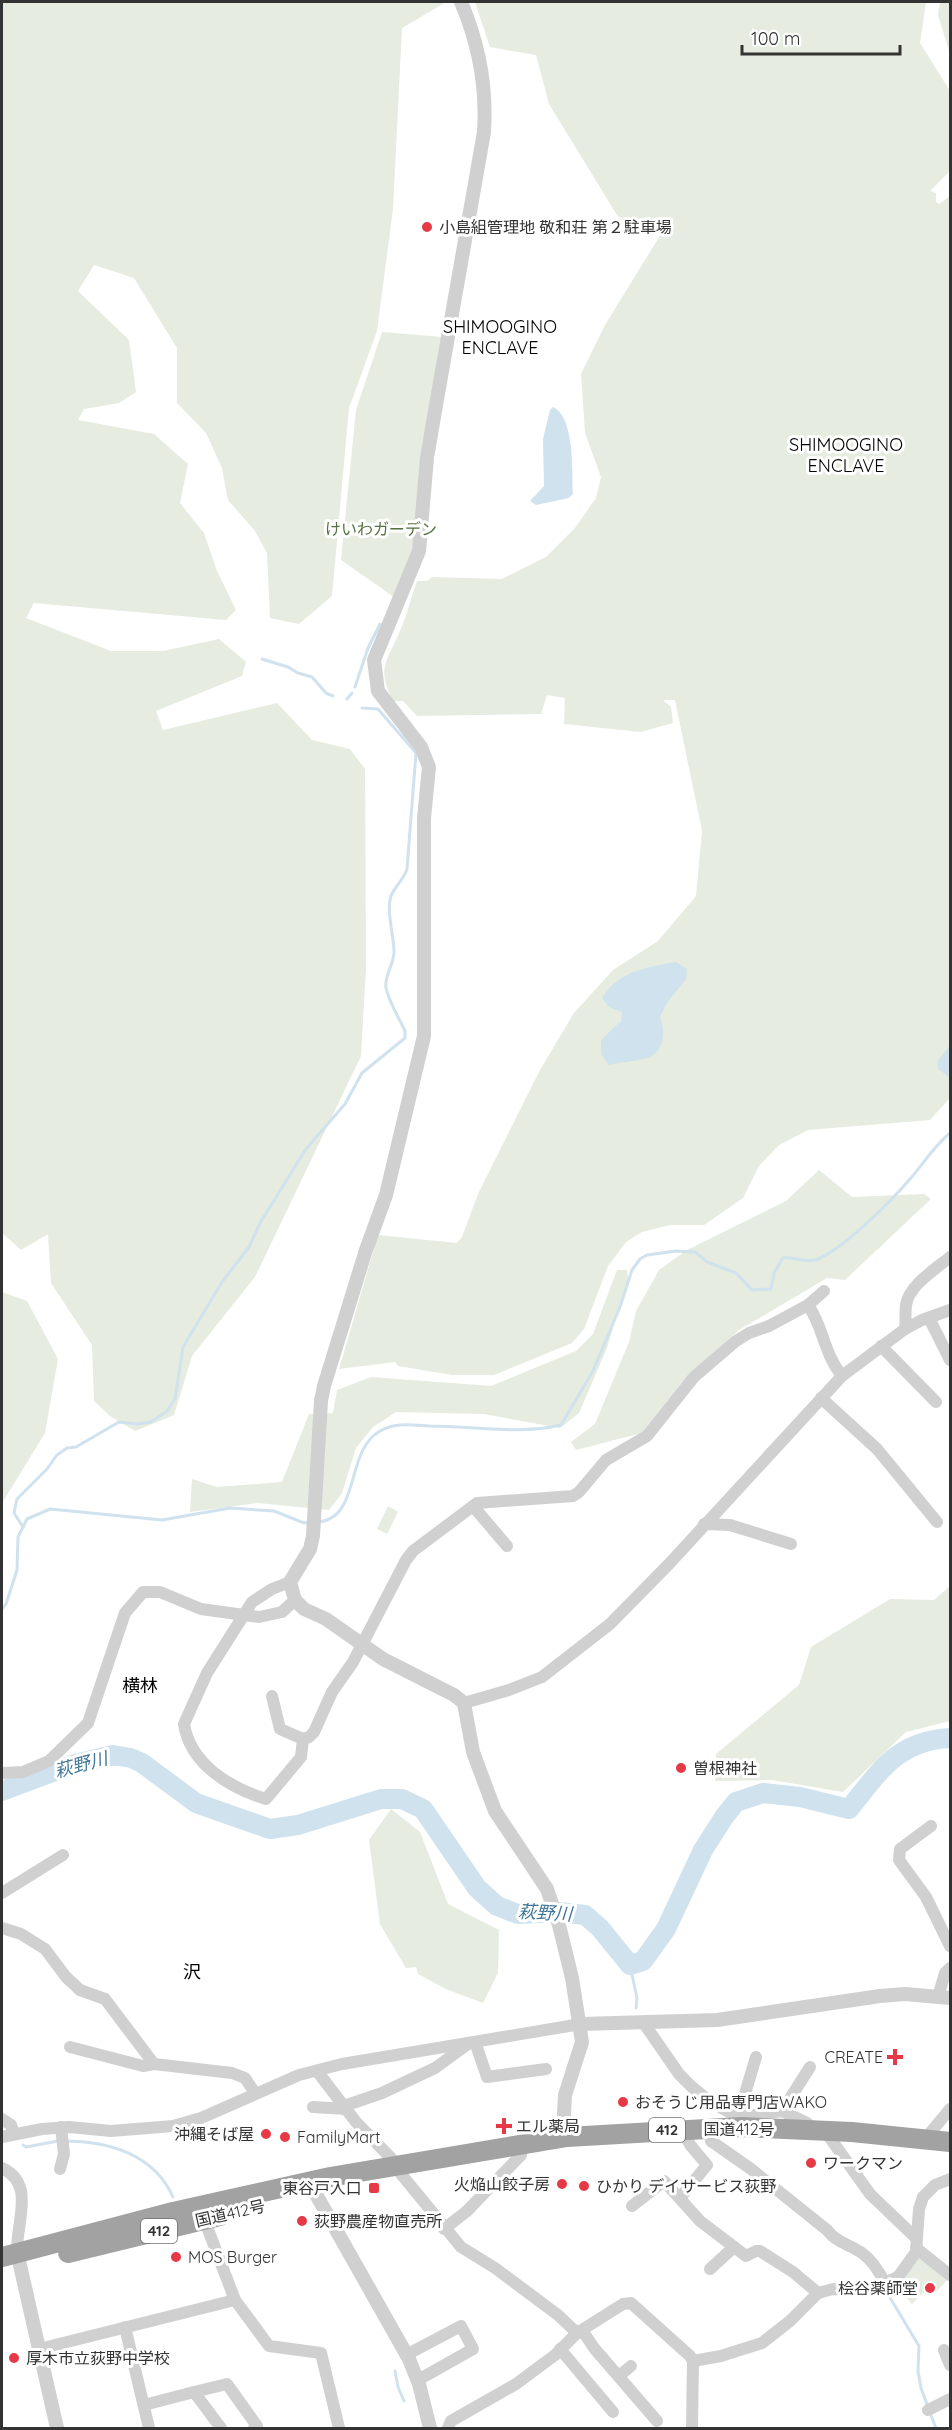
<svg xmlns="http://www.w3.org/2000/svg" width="952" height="2430" viewBox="0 0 952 2430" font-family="Quicksand,'Noto Sans JP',sans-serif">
<rect width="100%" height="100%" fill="#fff"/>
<g fill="#e6ecdf">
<polygon points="2,2 446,2 402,28 393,209 377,331 349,408 332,596 299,624 270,618 267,553 255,531 228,500 222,468 206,433 177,403 177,348 134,278 94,265 78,291 129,340 136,392 119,403 84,409 78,420 154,434 188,464 180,503 204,533 217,571 236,610 226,620 34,603 26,618 111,651 163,651 219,639 246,662 242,676 156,711 163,730 277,703 312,740 350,749 365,769 366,968 361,1056 255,1277 192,1356 174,1415 135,1431 110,1416 94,1401 92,1345 51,1283 48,1234 21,1250 2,1233"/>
<path d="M 475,2 L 926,2 L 920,43 L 950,91 L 950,171 L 930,191 L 936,193 L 936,202 L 939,204 L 950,196 L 950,1098 L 930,1120 L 808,1130 L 779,1145 L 759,1166 L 743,1198 L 704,1225 L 670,1225 L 642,1232 L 626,1242 L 608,1266 L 584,1329 L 572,1343 L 494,1375 L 452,1375 L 398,1366 L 395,1362 L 339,1369 L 378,1235 L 457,1243 L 462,1237 L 478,1194 L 540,1070 L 574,1013 L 613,970 L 658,941 L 696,896 L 702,831 L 675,700 L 663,700 L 671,707 L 673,723 L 641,732 L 564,724 L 565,698 L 547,695 L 541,714 L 417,716 L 403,701 L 393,701 C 376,668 387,662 400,631 C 407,615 411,598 417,581 L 427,581 L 432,577 L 502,579 L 546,557 L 575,528 L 596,498 L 601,477 L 585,433 L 581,374 L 605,325 L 666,226 L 642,235 L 617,215 L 549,104 L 536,55 L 490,47 Z"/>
<polygon points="940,2 950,2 950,54 938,15"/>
<polygon points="382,332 442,337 417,543 394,597 341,560 356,410"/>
<polygon points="819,1170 852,1197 924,1194 931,1199 845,1280 827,1278 739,1330 682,1382 642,1433 576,1450 571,1442 595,1424 629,1342 636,1311 659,1270 687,1250 786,1201"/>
<polygon points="617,1270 627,1270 628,1278 607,1348 579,1413 560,1428 484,1414 396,1412 373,1427 356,1448 342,1493 329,1510 258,1503 190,1512 192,1479 217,1487 282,1482 309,1414 333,1413 337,1390 371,1377 491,1386 576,1351 593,1334"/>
<polygon points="2,1292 27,1301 58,1359 45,1433 2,1503"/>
<polygon points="388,1506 398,1512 387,1534 377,1529"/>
<polygon points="950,1586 950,1721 906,1732 843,1792 772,1780 715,1781 716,1754 799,1685 811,1647 890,1599 934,1600"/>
<polygon points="391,1809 420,1832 448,1904 499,1930 498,1973 483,2003 446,1989 418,1974 416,1967 406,1968 380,1924 369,1840"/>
<path d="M 919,2258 L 949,2278 L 936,2292 L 930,2286 L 912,2304 C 894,2285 906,2275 919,2258 Z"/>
</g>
<g fill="#cfe2ee">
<path d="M 553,407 C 575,417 572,473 573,494 L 569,498 L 536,505 L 530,501 L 544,486 L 543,439 L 550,410 Z"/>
<path d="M 676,962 L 687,969 L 686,979 L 666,1004 L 660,1017 C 665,1029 665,1048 652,1056 C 643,1061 619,1062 609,1065 L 601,1054 L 601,1040 L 621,1021 L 622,1012 L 609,1007 L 602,998 C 619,971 646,967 676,962 Z"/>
<polygon points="950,1045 950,1076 949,1077 938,1069 938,1061"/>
</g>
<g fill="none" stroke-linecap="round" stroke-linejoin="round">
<g stroke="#cfe2ee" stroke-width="3">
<polyline points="262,659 288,667 298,673 312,677 326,693 333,696"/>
<polyline points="355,687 368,648 380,624"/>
<polyline points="347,699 352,693"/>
<path d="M 316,1522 C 362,1520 344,1451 380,1431 C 395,1422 412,1425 429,1426 C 472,1426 519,1435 561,1425 L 593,1371 L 620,1307 L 632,1270 L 640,1259 L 647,1255 L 676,1251 L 695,1252 L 707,1262 L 736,1273 L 752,1290 L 771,1289 L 774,1273 L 783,1258 C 793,1256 805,1263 815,1260 C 841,1252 892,1200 910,1179 C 924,1163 934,1146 950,1133"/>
<path d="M 23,1527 L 14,1513 L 17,1499 L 47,1469 L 57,1455 L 67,1448 L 76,1447 L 119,1422 L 137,1424 L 151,1422 L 167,1411 L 175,1399 L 183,1347 L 222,1282 L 249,1247 L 260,1223 L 306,1149 L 345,1104 L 362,1073 L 405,1038 L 405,1031 C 399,1018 389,1002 386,988 C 384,976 394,964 394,952 C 394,937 386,910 391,896 C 395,886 404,879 407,869 L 416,753 L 378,709 L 362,708"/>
<polyline points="2,1609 6,1604 17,1570 18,1537 27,1519 50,1509 162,1520 230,1508 274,1511 304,1523 310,1522"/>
<polyline points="630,1965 637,1998 636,2008"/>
<path d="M 64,2141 C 108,2141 154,2154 173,2197"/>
<polyline points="23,2145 26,2147 58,2141"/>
<polyline points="889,2288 889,2296 919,2346 918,2371 921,2388 928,2407"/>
<polyline points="395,2371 398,2387 404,2401"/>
<polyline points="930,2413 936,2428"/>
</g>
<path stroke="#cfe2ee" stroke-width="20" d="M 2,1791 L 71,1765 L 113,1755 L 131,1758 L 142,1763 L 196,1803 L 270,1829 L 298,1825 L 381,1799 L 402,1799 L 423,1809 L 477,1888 L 497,1906 L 518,1914 L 560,1912 L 585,1915 L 600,1928 L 630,1965 L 643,1961 L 666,1929 L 703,1850 L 724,1817 L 736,1802 L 763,1793 L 800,1797 L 849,1809 C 880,1771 897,1741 950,1738"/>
<g stroke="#d0d0d0" stroke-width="12">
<path d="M 808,1305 C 824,1328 823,1352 842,1376"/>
<polyline points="929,1318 950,1360"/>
<path d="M 905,1329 C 906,1321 905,1313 906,1305 C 909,1285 936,1269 950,1257"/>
<polyline points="881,1346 936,1402"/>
<polyline points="821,1398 877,1449 937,1522"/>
<polyline points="473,1506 507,1546"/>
<polyline points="704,1524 730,1525 791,1544"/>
<path d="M 290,1582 L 272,1589 L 252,1602 L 207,1673 L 184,1724 C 190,1764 230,1788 266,1799 L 301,1757 L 303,1739 L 309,1737 L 314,1732 L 332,1692 L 353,1662 L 406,1560 L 413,1551 L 477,1503 L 573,1496 L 579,1492 L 606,1460 L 647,1436 L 694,1377 L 736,1341 L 749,1333 L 769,1326 L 808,1305 L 824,1291"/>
<polyline points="272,1696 280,1729 303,1739"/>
<polyline points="464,1703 509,1690 542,1677 610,1624 669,1564 842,1376 905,1329 922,1320 950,1310"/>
<polyline points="2,1773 23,1772 49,1761 88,1723 125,1613 143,1592 160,1592 201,1609 259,1617 282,1612 295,1600"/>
<polyline points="931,1826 900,1849 899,1860 926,1897 950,1946"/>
<polyline points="2,1893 63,1855"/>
<polyline points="2,1928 21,1934 45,1949 66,1977 80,1990 105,1999 154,2064 232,2073 245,2078 255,2093"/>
<polyline points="938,1997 945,1973 950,1968"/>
<polyline points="643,2022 679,2074 692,2087 709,2101 738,2117 741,2127"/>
<polyline points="475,2042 487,2077 546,2069"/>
<polyline points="70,2047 143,2066 154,2064"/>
<polyline points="756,2057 738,2117 782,2111"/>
<polyline points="317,2071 356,2122 391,2158 401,2174 461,2247 495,2268 558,2315 577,2333 623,2304 631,2303 690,2356 693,2361 692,2428"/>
<polyline points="344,2106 382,2093 435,2068 468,2044"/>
<polyline points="313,2107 346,2109"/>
<polyline points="2,2119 11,2125 14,2134"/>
<path d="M 709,2128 L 711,2141 L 751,2169 L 827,2230 C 837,2243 849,2244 862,2253 C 873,2261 879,2271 885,2283"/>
<polyline points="809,2130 807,2123 782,2111 810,2067"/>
<polyline points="825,2131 870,2194 917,2239"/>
<polyline points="2,2137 42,2129 69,2127 111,2131 173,2126 201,2118 299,2075 342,2064 581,2024"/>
<polyline points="925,2139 950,2109"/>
<path d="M 2,2168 C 36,2184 16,2222 17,2252"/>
<polyline points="60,2169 64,2154 61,2127"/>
<polyline points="680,2198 707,2165 691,2146 681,2129"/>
<polyline points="632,2206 664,2181 700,2221 746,2256 756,2251 760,2251 793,2272 818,2293"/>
<polyline points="204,2219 235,2300 269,2346 321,2353 339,2428"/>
<polyline points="444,2229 467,2211 521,2155 522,2144"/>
<polyline points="916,2248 950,2275"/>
<polyline points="710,2269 734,2247"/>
<polyline points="897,2289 898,2277 916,2252 919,2209 923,2197 935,2185 950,2179"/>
<polyline points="125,2327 149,2428"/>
<polyline points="582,2330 594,2348 657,2421"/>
<polyline points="39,2349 235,2300"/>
<polyline points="560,2349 613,2412"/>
<polyline points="944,2350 950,2365"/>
<polyline points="406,2355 461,2326 473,2349 418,2380"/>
<polyline points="693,2361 721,2356 762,2343 790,2321 818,2293 833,2289 868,2290 898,2277"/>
<polyline points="619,2376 631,2366"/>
<polyline points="194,2392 227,2384 257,2426 254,2428"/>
<polyline points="144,2405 194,2392 221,2428"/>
<polyline points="928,2410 950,2399"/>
<polyline points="448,2428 451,2421 516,2384 555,2355 577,2333"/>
</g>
<g stroke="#d0d0d0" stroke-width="14">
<path d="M 461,2 C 479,44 487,86 484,132 L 435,411 L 427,458 L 419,551 L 374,660 L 378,691 L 421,747 L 429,767 L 424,818 L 424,1036 L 386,1195 L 366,1250 L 324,1386 L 321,1401 L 313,1536 L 310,1549 L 290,1582 L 295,1600 L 304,1609 L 326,1619 L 383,1659 L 454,1695 L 464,1703 L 473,1752 L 495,1811 L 547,1889 L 559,1925 L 572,1978 L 582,2042 L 565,2095 L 564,2114 L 567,2137"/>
<polyline points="581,2024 717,2020 880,1996 905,1994 950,1998"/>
<polyline points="309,2182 409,2359 419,2384 430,2428"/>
<polyline points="17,2252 57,2428"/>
</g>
<g stroke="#a2a2a2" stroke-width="20">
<polyline points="68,2253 220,2216"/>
<polyline points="2,2257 173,2212 330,2177 567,2137 741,2127 852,2132 950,2142"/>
</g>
</g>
<g fill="#e63946" stroke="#fff" stroke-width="2">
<circle cx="427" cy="227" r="6"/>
<circle cx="681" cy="1768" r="6"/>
<path d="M892 2048h6v6h6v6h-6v6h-6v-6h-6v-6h6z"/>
<circle cx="623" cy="2102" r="6"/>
<path d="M501 2117h6v6h6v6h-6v6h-6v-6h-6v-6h6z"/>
<circle cx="266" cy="2134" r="6"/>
<circle cx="285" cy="2137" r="6"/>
<circle cx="811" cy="2163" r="6"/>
<circle cx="562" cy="2184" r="6"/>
<circle cx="584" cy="2186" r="6"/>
<rect x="368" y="2182" width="12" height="12" rx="3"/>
<circle cx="302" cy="2221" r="6"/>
<circle cx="176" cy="2257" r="6"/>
<circle cx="930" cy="2288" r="6"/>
<circle cx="14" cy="2358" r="6"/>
</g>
<g text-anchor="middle" stroke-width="6" stroke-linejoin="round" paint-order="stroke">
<g fill="#fff" stroke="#707070" stroke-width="1.5">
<rect x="649" y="2118" width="36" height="24" rx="4.5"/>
<rect x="141" y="2219" width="36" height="24" rx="4.5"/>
</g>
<g font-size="15" font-weight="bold" fill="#333">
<text x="667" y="2135">412</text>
<text x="159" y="2236">412</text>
</g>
<g font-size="16" fill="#333" stroke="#fff" text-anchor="start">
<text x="439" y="233">小島組管理地 敬和荘 第２駐車場</text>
<text x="693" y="1774">曽根神社</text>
<text x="883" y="2063" text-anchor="end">CREATE</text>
<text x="635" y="2108">おそうじ用品専門店WAKO</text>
<text x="516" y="2132">エル薬局</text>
<text x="254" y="2140" text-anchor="end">沖縄そば屋</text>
<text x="297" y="2143">FamilyMart</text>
<text x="823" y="2169">ワークマン</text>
<text x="550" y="2190" text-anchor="end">火焔山餃子房</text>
<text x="596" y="2192">ひかり デイサービス荻野</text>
<text x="362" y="2194" text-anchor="end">東谷戸入口</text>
<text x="314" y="2227">荻野農産物直売所</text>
<text x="188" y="2263">MOS Burger</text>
<text x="918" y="2294" text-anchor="end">桧谷薬師堂</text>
<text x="26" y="2364">厚木市立荻野中学校</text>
</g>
<g font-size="16" fill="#56703f" stroke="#fff">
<text x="381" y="535">けいわガーデン</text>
</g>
<g font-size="16" fill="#333" stroke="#fff">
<text x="739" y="2135">国道412号</text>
<text transform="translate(230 2213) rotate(-13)" y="6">国道412号</text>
</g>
<g font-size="18" fill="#000" stroke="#fff">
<text x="500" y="333">SHIMOOGINO<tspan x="500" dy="21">ENCLAVE</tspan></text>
<text x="846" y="451">SHIMOOGINO<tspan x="846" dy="21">ENCLAVE</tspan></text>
<text x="140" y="1692">横林</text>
<text x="192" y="1978">沢</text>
</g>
<g font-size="18" font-style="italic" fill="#3f7597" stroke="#fff">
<text transform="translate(81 1765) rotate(-15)" y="6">萩野川</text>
<text transform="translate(545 1913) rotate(3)" y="6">萩野川</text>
</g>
</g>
<rect width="952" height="2430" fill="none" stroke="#333333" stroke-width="6"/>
<path d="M742 45v9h158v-9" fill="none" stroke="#333333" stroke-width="3"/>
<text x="751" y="45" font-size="18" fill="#333333" stroke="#ffffff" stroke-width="4.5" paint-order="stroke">100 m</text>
</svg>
